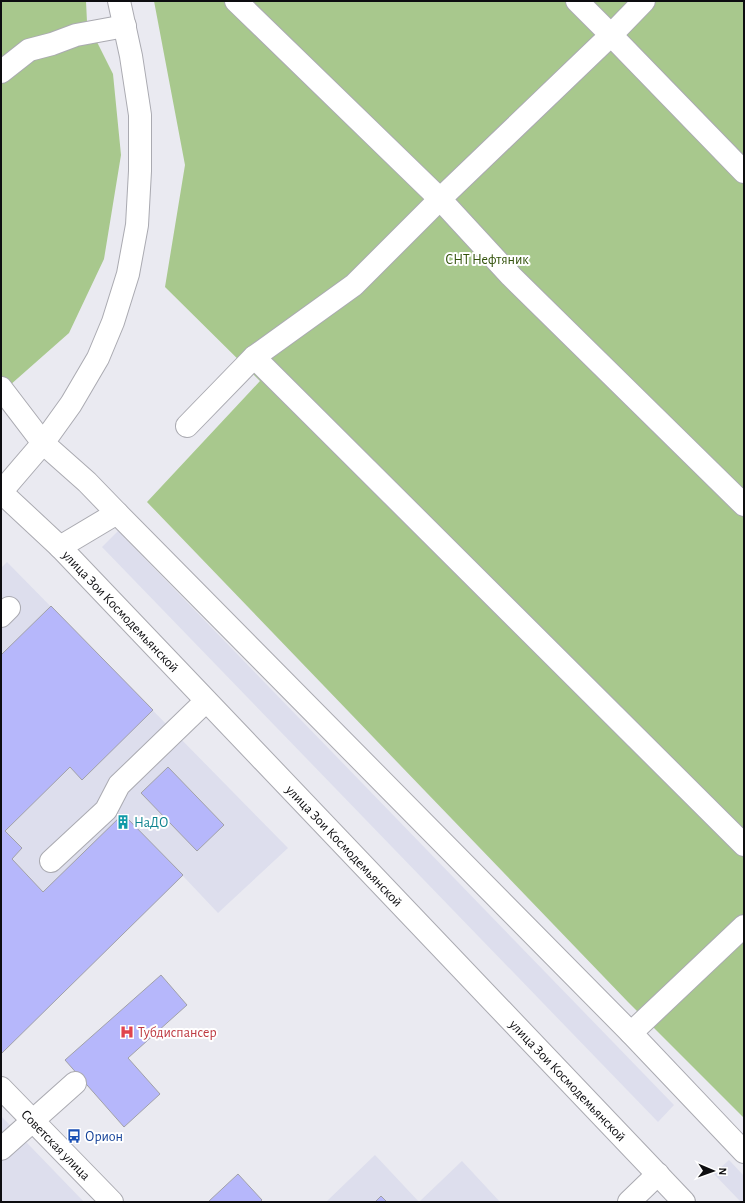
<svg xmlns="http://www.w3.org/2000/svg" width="745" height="1203" viewBox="0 0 745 1203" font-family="'Alegreya Sans',sans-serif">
<rect width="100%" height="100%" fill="#eaeaf1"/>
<g fill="#dddeed">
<polygon points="118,531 674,1105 658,1122 102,547"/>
<polygon points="7,562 288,848 218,913 183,876 1,1054 1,568"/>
<polygon points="1,1116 84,1202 1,1202"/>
<polygon points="375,1155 419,1202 462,1161 500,1202 326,1202"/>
<polygon points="729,1160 744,1176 744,1202 741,1202 714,1174"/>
</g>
<g fill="#a8c88d">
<polygon points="1,1 86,1 87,22 113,74 121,155 104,259 69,333 1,393"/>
<polygon points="154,1 744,1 744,1118 628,1002 147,502 260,381 165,287 185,165"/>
</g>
<g fill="#b6b7fb" stroke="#a1a1a8">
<polygon points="51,606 153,710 82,780 70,767 5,831 22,848 12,859 43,892 123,814 183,875 1,1054 1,655"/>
<polygon points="168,767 224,825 197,851 141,793"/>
<polygon points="161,975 187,1005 128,1058 160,1094 124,1127 65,1060"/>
<polygon points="238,1174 262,1200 260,1202 208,1202"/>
<polygon points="381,1196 387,1202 375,1202"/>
</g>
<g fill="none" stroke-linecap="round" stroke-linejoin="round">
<defs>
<g id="minor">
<polyline points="236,1 440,199 511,276 744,505"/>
<polyline points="577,1 611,35 744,172"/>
<polyline points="1,72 29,50 52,44 76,35 125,26"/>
<polyline points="254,357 744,845"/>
<polyline points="1,388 43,443 87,482 117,513"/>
<polyline points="187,426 254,357 354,285 440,199 611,35 644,1"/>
<path id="s1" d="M 1,492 L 60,547 L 684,1202"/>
<polyline points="1,492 43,443 71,404 98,358 113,322 128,274 137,225 140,171 140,115 131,56 119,1"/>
<polyline points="60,547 117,513 631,1033 744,1152"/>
<polyline points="1,616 9,608"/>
<polyline points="51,861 106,810 119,785 206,701"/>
<polyline points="631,1033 744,926"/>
<path id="s2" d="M 1,1088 L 112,1202"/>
<polyline points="1,1149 75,1083"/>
<polyline points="629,1202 658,1174"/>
</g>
</defs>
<use href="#minor" stroke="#aaaab1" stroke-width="24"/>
<use href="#minor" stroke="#fff" stroke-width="22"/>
</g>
<defs>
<symbol id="building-bare" viewBox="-9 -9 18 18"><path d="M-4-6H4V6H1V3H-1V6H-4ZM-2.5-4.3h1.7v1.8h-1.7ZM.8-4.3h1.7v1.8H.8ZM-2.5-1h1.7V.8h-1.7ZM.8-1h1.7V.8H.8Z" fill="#0f9aa8" stroke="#fff" stroke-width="2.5" paint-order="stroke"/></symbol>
<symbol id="hospital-bare" viewBox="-9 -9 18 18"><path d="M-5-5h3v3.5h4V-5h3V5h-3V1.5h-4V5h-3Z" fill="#e0444e" stroke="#fff" stroke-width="2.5" paint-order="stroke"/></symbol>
<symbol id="bus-bare" viewBox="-9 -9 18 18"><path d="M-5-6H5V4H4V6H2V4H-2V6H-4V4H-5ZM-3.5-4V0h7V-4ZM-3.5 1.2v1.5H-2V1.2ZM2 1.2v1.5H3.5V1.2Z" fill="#1a4fb4" stroke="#fff" stroke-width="2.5" paint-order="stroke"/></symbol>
</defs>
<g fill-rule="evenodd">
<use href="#building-bare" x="113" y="812" width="20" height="20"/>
<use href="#hospital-bare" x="117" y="1022" width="20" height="20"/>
<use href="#bus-bare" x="64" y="1126" width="20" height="20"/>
</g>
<g text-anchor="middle" stroke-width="4" stroke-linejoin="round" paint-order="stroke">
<g font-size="14" fill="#34530d" stroke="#fff">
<text x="487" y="264">СНТ Нефтяник</text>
</g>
<g font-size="14" fill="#0d0d10" stroke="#fff">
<text dy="5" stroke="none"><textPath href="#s1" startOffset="169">улица Зои Космодемьянской</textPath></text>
<text dy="5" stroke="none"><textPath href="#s1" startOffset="493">улица Зои Космодемьянской</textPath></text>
<text dy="5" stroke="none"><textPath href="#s1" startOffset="817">улица Зои Космодемьянской</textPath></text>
<text dy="5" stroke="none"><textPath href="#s2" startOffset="79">Советская улица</textPath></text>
</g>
<g font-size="14" fill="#0d838f" stroke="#fff" text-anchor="start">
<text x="134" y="827">НаДО</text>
</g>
<g font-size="14" fill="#be3a42" stroke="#fff" text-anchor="start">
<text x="138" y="1037">Тубдиспансер</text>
</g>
<g font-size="14" fill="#164399" stroke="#fff" text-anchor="start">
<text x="85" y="1141">Орион</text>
</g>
</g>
<rect width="745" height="1203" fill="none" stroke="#0d0d10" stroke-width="4"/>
<g transform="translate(713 1171) rotate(92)" stroke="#ffffff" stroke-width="3" paint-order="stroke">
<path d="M0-3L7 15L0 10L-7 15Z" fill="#0d0d10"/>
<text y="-6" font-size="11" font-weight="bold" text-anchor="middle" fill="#0d0d10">N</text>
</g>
</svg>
